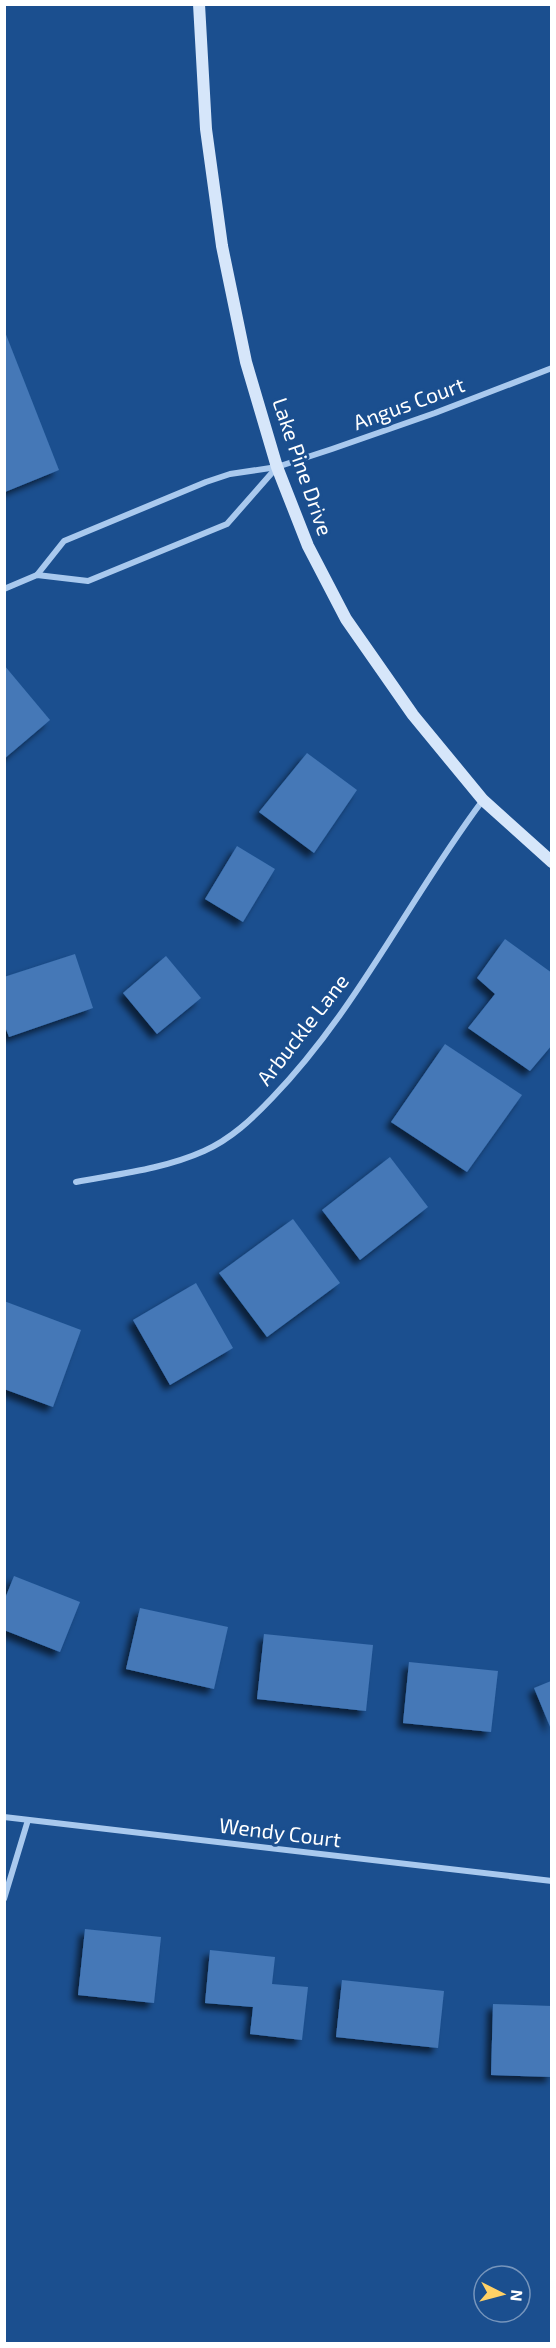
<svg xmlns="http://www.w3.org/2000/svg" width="556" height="2348" viewBox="0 0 556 2348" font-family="'Exo 2',sans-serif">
<defs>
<filter id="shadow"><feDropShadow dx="-5.5" dy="5.5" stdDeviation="3" flood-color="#0009"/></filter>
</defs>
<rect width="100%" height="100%" fill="#1b4f8f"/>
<g fill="#4478b7" filter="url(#shadow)">
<polygon points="5,332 59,470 5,492"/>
<polygon points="4,665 50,720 4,759"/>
<polygon points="307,753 357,790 314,853 259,812"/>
<polygon points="237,846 275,869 243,922 205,899"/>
<polygon points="505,939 552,973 552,1045 530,1071 468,1028 495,994 477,978"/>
<polygon points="75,954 93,1008 9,1037 4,1024 4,977"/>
<polygon points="166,956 201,998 157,1034 123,993"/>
<polygon points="445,1044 522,1095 467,1172 391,1122"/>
<polygon points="390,1157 428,1207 360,1260 322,1210"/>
<polygon points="293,1219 340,1283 267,1337 219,1273"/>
<polygon points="196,1283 233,1348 170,1385 133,1320"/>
<polygon points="4,1301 81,1330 53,1407 4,1389"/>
<polygon points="14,1576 80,1602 60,1652 4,1630 4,1601"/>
<polygon points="140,1608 228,1627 214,1689 126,1669"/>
<polygon points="264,1634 373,1645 366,1711 257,1699"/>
<polygon points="409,1662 498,1671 491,1732 403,1723"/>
<polygon points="551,1681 551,1729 534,1688"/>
<polygon points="85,1929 161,1937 154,2003 78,1995"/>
<polygon points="210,1950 275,1957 272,1984 308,1987 302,2040 250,2034 253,2007 205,2003"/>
<polygon points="342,1980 444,1991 438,2048 336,2037"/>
<polygon points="493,2004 552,2006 552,2077 491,2075"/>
</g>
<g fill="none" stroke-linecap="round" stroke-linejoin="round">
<g stroke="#a9c9ee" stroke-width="6">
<polyline points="37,575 64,541 206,482 230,474 277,467 332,449 435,413 552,368"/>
<polyline points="4,589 37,575 88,581 227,524 277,467"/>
<path d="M 76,1182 C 118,1174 164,1169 204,1151 C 231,1139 252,1119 272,1098 C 357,1010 410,897 483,800"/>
<polyline points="4,1817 552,1881"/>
<polyline points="4,1899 28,1820"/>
</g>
<polyline stroke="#d6e6fa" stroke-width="12" points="199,4 206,129 222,246 246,362 277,467 308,546 346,619 413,715 483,800 552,862"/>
</g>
<g text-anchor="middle" stroke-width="6" stroke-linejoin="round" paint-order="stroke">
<g font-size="21" fill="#fff" stroke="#1b4f8f">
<text transform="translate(409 404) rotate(-20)" y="7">Angus Court</text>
<text transform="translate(302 467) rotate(71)" y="7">Lake Pine Drive</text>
<text transform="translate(303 1030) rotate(-52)" y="7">Arbuckle Lane</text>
<text transform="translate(280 1833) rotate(7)" y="7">Wendy Court</text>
</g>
</g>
<rect width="556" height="2348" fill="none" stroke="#ffffff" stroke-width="12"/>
<g transform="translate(502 2294) rotate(96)"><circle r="28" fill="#1b4f8f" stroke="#7695bc" stroke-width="1.5"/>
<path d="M0-4.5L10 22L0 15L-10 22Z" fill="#ffd166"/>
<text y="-9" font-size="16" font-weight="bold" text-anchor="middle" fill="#ffffff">N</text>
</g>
</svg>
